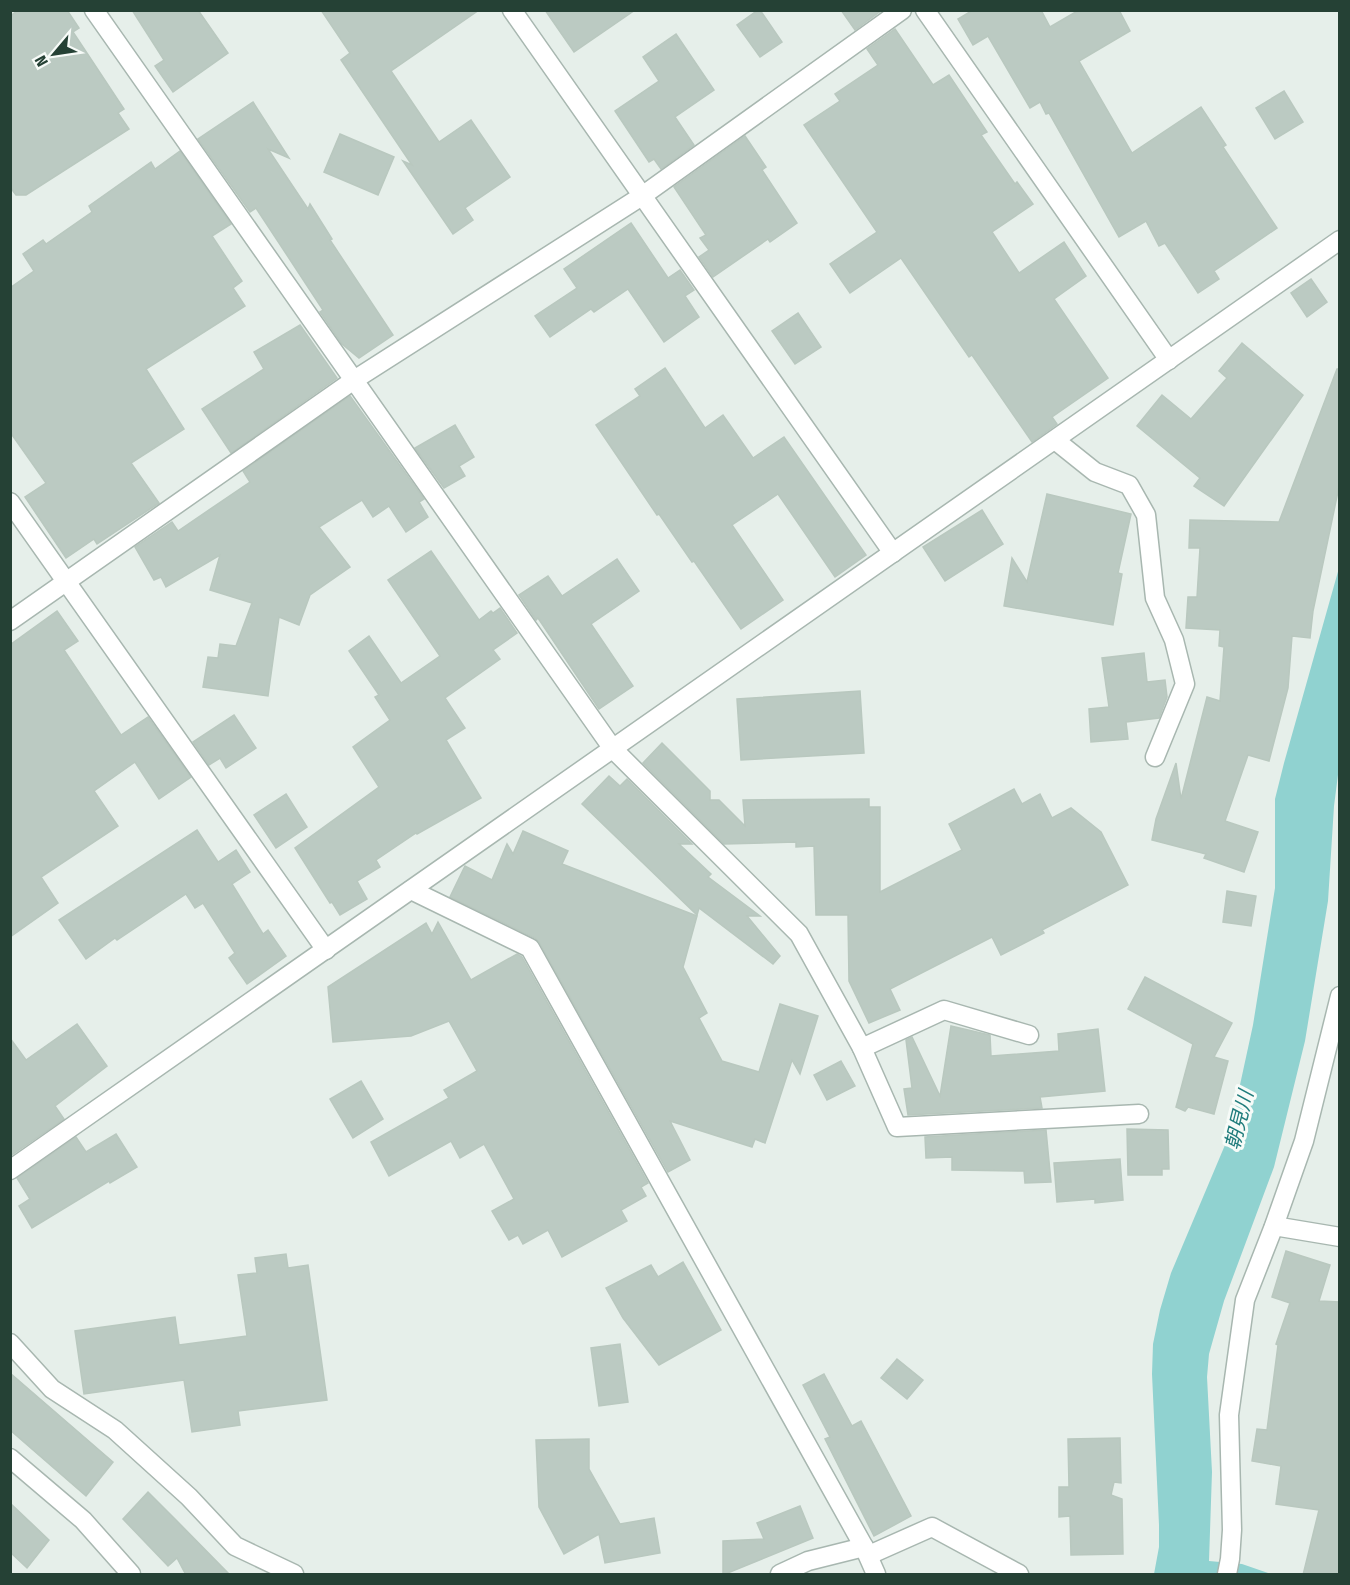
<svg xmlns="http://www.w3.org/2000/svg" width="1350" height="1585" viewBox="0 0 1350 1585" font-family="'Fira Sans Condensed','Noto Sans JP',sans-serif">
<rect width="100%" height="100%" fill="#e6efea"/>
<polygon fill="#90d2d0" points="1339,568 1339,767 1334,806 1328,901 1305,1041 1274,1167 1224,1301 1209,1354 1207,1377 1212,1472 1209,1561 1242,1564 1271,1574 1154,1574 1159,1547 1159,1525 1152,1374 1153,1344 1160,1310 1171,1273 1225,1145 1233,1117 1253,1025 1275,888 1275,799 1284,763"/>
<g fill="#bbcac2" stroke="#b9c8bf" stroke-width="1.5">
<polygon points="19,10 67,10 79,28 73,32 124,109 118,113 129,129 26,195 16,195 10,187 10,16"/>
<polygon points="132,10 198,10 228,53 173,92 155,66 164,60"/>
<polygon points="321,10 479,10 391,71 439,142 471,120 510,177 465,208 473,220 453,234 403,161 412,165 341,60 350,53"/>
<polygon points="545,10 635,10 574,52"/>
<polygon points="758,10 760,10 782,42 760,57 737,25"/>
<polygon points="841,10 882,10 855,30"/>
<polygon points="973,10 1041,10 1050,27 1079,10 1119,10 1130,31 1079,61 1132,153 1201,107 1226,145 1223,147 1277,228 1214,271 1219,279 1198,293 1165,243 1159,246 1146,221 1119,237 1049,113 1046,114 1040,102 1030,108 988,36 973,45 958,19"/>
<polygon points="895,29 933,85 949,75 987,132 981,135 1015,184 1017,182 1033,204 992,232 1019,273 1064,242 1086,276 1054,299 1108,378 1052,417 1057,424 1032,442 972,355 969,357 901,258 850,293 830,264 877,232 804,125 840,101 835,94 878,65 867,49"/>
<polygon points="676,34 714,90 675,117 694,145 661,169 654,159 649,162 615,111 659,81 643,57"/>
<polygon points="1284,91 1303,122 1275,139 1256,108"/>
<polygon points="253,102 289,158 268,149 308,209 310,204 332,239 330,240 393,335 359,358 342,344 320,312 323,310 256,208 250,212 198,139"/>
<polygon points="340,134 394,157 378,195 324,172"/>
<polygon points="745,136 766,167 762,170 797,223 770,242 768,239 713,277 699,257 709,250 700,238 706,235 674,187"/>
<polygon points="180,151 231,224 212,236 242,281 233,288 245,306 146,369 184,429 131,463 159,503 97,544 94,539 66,558 25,497 46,483 10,432 10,288 34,271 23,254 43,240 46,244 92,212 89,206 151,162 155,169"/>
<polygon points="631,223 668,278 680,270 694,290 685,296 699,317 664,342 628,289 594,312 591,309 550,337 535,316 577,288 564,269"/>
<polygon points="1311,279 1327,302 1307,317 1291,293"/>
<polygon points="798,313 821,347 795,364 772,331"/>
<polygon points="300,325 337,378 231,453 202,409 264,369 254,352"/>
<polygon points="1242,343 1303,395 1224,506 1194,486 1200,478 1137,426 1162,395 1191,419 1227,378 1219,371"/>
<polygon points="665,368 705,428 723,415 753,458 784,437 866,555 835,577 778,494 732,525 783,600 741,629 694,561 692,562 659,514 657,515 596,425 640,396 635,389"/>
<polygon points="1337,369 1340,369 1340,482 1313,611 1310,638 1292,636 1288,688 1269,761 1248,755 1225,821 1258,832 1244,872 1204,858 1206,854 1152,840 1156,819 1176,763 1181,799 1207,697 1220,701 1224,647 1219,646 1220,630 1186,628 1188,597 1197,597 1200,548 1189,548 1190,520 1279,522"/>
<polygon points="350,396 424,499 419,502 428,517 406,532 389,506 373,517 362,500 319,527 350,567 310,595 299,625 279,617 268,696 203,687 208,657 218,658 220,644 236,646 252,603 210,590 220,555 166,587 161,577 154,580 135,547 172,522 178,531 250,482 243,471"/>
<polygon points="455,425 474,457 459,466 465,476 444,488 415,448"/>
<polygon points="1047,494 1131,514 1118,573 1122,574 1113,625 1004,606 1012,558 1027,582"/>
<polygon points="982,510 1003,544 945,581 923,547"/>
<polygon points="431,551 479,620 491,611 493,613 500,608 517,633 493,650 500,659 445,698 465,728 446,740 481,798 417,834 416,833 376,860 380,867 357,881 367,899 340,915 332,902 330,903 295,848 379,787 353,747 390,720 375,697 379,695 349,651 369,636 401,683 440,656 388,580"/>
<polygon points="617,559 639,591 591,624 633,686 599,709 538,618 536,620 519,595 548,576 562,596"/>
<polygon points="57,611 78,641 64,650 121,735 148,717 191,777 159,799 135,762 94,791 118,826 41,877 58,903 10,937 10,645"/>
<polygon points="1144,653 1147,682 1165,680 1167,697 1159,718 1126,722 1128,739 1091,742 1089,709 1109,707 1102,658"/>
<polygon points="860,691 864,753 741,760 737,699"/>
<polygon points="234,715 256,748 226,768 220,758 209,765 193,742"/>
<polygon points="662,743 710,791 710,800 719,800 745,826 743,800 869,799 869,807 880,807 880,892 962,850 949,824 1014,789 1022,804 1040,794 1052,818 1071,808 1101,832 1128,885 1042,930 1044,933 1001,955 992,937 890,989 900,1010 869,1023 849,981 848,915 816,915 814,846 796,847 796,842 724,844 643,763"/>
<polygon points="609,776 620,786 627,779 692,844 679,844 711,874 708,877 760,916 747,916 780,956 773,964 699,908 697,915 582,804"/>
<polygon points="286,794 307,827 276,848 254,815"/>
<polygon points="197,830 218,862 236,850 250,872 232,884 263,934 268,930 286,956 247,984 229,958 235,953 203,903 195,908 186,894 117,940 115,938 86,959 59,920"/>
<polygon points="523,831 568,851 562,864 697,916 683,967 707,1013 699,1018 722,1061 759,1072 780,1004 818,1016 800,1074 792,1060 765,1143 755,1139 752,1147 670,1121 690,1160 668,1172 539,942 535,938 450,897 465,866 492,880 507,844 513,854"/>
<polygon points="1227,891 1256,896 1251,926 1223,922"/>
<polygon points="438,922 471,980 517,954 522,957 648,1183 641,1187 646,1196 621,1210 627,1221 562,1257 548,1230 523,1244 518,1235 509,1240 492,1211 514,1199 484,1144 460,1158 451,1141 389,1176 371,1142 449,1098 444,1090 477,1071 449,1021 411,1036 333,1042 328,987 426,923 432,934"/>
<polygon points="1145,977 1232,1023 1214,1057 1228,1061 1214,1114 1188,1107 1185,1111 1176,1107 1193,1044 1128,1009"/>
<polygon points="77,1024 107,1066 55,1106 64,1119 10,1156 10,1038 26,1060"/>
<polygon points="951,1026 990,1035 991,1056 1059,1051 1058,1034 1098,1029 1105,1091 1040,1097 1042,1108 908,1115 904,1089 912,1088 906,1040 912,1037 940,1096"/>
<polygon points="841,1061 855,1086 827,1100 814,1075"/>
<polygon points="361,1081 383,1119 353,1138 330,1099"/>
<polygon points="1127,1129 1168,1130 1169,1169 1162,1169 1162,1175 1128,1175"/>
<polygon points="1046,1130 1051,1182 1025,1183 1024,1171 952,1170 952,1157 926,1158 925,1137"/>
<polygon points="116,1134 137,1167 110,1183 109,1181 32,1228 19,1206 30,1199 17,1178 76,1137 86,1152"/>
<polygon points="1120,1159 1123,1200 1095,1203 1095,1199 1057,1202 1054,1163"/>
<polygon points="1286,1251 1330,1265 1319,1301 1340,1302 1340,1575 1303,1575 1319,1510 1276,1504 1281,1466 1252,1461 1257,1429 1267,1430 1278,1345 1276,1344 1290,1303 1272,1297"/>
<polygon points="286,1254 288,1268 308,1265 327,1400 238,1411 240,1425 192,1432 184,1380 84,1394 75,1331 175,1317 179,1345 247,1336 238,1275 257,1273 255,1258"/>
<polygon points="683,1262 721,1330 659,1365 623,1318 606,1288 651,1265 658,1277"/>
<polygon points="620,1344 628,1402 599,1406 591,1348"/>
<polygon points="897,1359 923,1380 907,1399 881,1378"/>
<polygon points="10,1373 113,1462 86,1496 10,1430"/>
<polygon points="824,1374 852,1426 861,1421 911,1516 874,1536 825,1439 830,1437 803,1385"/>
<polygon points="1120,1438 1121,1483 1114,1482 1111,1495 1122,1499 1123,1554 1071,1555 1070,1516 1059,1517 1059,1487 1069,1487 1068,1439"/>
<polygon points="589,1439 589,1469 620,1524 654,1518 660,1553 605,1563 599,1534 564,1554 539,1507 536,1440"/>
<polygon points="148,1492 176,1520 230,1575 186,1575 177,1558 168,1566 123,1519"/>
<polygon points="10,1503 49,1540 27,1568 10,1552"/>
<polygon points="800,1506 813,1538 723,1575 723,1541 764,1539 757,1523"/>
</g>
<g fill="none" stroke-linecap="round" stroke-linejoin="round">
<defs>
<g id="minor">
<polyline points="94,10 613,749 799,934 862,1048 897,1127 1139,1114"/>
<polyline points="925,10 1169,360"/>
<polyline points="1055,440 1095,472 1129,485 1146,515 1155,598 1174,640 1185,684 1155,757"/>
<polyline points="10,502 326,950"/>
<polyline points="10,621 354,380 642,196 902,10"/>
<polyline points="411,890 530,948 864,1547 876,1574"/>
<polyline points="862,1048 944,1010 1029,1035"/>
<polyline points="10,1170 1340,240"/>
<polyline points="1274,1226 1340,1237"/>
<polyline points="10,1343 52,1389 115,1430 189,1497 235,1546 294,1574"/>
<polyline points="10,1458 83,1520 131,1574"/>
<polyline points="869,1555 932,1527 1019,1574"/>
<polyline points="780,1574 808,1561 864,1547"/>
<polyline points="1227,1574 1230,1559 1232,1530 1229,1415 1245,1300 1274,1226 1304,1141 1340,996"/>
</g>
<polyline id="tertiary" points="512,10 893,553"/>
</defs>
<use href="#minor" stroke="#a8b7b0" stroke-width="21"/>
<use href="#tertiary" stroke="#a8b7b0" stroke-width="21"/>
<use href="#minor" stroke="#fff" stroke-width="18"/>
<use href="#tertiary" stroke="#fff" stroke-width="18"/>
</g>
<g text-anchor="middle" stroke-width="6" stroke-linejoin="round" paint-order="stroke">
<g font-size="20" font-style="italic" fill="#207c7c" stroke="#f7fbf8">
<text transform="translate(1239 1120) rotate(-76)" y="7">朝見川</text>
</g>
</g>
<rect width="1350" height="1585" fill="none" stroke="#254135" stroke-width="24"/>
<g transform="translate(54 54) rotate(241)" stroke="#f7fbf8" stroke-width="4.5" paint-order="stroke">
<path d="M0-4.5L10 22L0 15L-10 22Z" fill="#254135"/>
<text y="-9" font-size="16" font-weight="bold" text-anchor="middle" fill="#254135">N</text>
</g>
</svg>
